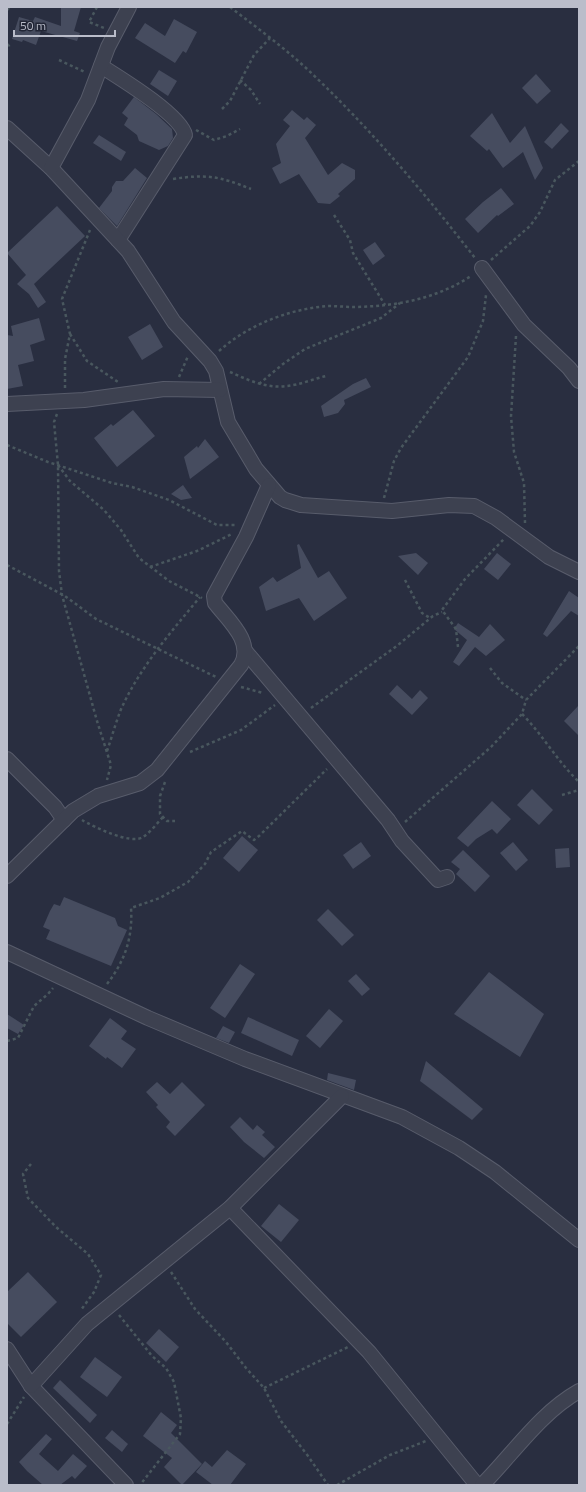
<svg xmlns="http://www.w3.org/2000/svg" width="586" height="1492" viewBox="0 0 586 1492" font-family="'Titillium Web',sans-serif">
<rect width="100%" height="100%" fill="#292e40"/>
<g fill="#464c5f">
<polygon points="61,7 81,7 74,31 80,33 77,41 41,31 36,45 23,40 22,42 12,39 19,17 33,21 35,17 61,26"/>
<polygon points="174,19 197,32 186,53 183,51 175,63 135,38 145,23 165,36"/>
<polygon points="159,70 177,81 168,96 150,84"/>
<polygon points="536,74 551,91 537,104 522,88"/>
<polygon points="134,97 156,114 172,129 173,138 168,146 159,150 139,141 137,135 124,125 128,118 122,113"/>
<polygon points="292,110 304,120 307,117 316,125 305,138 328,175 342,163 355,170 355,179 338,194 340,196 330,204 318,203 299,174 280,184 272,168 281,163 276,144 290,126 283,120"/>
<polygon points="492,113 510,143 525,126 543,168 535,180 523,152 503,168 489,149 487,151 470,136"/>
<polygon points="561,123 569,131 552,149 544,142"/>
<polygon points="99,135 126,152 121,161 93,143"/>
<polygon points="135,168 147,178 117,226 99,208 112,191 112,187 116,181 123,181"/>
<polygon points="501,188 514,204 498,216 497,215 478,233 465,219 483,202"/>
<polygon points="57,206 85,236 34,284 46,302 38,308 29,294 17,284 26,275 7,253"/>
<polygon points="375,242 385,256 373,265 363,250"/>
<polygon points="39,318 45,340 30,345 34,361 18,365 23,386 7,389 7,335 13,336 11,326"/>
<polygon points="150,324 163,347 142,360 128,337"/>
<polygon points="366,378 371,387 344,400 345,404 338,413 324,417 321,406 353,384"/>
<polygon points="133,410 155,436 117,467 94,438 111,424 113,426"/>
<polygon points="205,439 219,457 190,479 184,457 197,446 198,448"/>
<polygon points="183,485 192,498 181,500 171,494"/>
<polygon points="299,544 318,578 329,571 347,598 314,621 299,598 266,611 259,587 273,577 277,582 301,568 297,545"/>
<polygon points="416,553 428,563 418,575 398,556"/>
<polygon points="497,553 511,564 498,580 484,569"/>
<polygon points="569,591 579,598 579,616 571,611 547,637 543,634"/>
<polygon points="458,623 479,637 490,624 505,640 486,656 475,647 459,666 453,662 467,640 454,629"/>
<polygon points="397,685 412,699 420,690 428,698 412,715 389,694"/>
<polygon points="579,705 579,736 564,721"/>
<polygon points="532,789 553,810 539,825 517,805"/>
<polygon points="492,801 511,819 497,834 492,829 476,839 468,847 457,838"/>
<polygon points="242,836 258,850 239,872 223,858"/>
<polygon points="361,842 371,856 353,869 343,855"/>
<polygon points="513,842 528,860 516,871 500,853"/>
<polygon points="569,848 570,867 556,868 555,849"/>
<polygon points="463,850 490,876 475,892 456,874 460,869 451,862"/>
<polygon points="64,897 115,918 118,926 127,930 111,966 46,939 50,930 43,927 50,911 54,904 60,906"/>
<polygon points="328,909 354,935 342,946 317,920"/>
<polygon points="240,964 255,974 225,1018 210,1008"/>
<polygon points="489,972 544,1014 520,1057 454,1014"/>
<polygon points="356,974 370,989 362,996 348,981"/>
<polygon points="329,1009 343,1021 320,1048 306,1036"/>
<polygon points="7,1014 24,1025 18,1034 7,1028"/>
<polygon points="248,1017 299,1040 292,1056 241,1033"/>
<polygon points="110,1018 127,1031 121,1039 136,1049 122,1068 107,1057 106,1059 89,1046"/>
<polygon points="223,1026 235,1032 229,1043 216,1038"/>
<polygon points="426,1061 483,1109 472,1120 420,1081"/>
<polygon points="328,1073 356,1080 354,1090 327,1080"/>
<polygon points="157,1082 170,1094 182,1082 205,1105 175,1136 166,1127 170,1122 156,1107 158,1105 146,1092"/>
<polygon points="240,1117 253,1130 257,1125 265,1132 262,1135 275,1147 264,1158 244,1142 230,1127"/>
<polygon points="279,1204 299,1220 281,1242 261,1226"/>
<polygon points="28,1272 57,1302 21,1337 7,1323 7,1292"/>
<polygon points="159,1329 179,1347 166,1362 146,1343"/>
<polygon points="95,1357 122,1377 107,1397 80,1377"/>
<polygon points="60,1380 97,1415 90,1423 53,1388"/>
<polygon points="161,1412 177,1425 171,1433 202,1464 182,1485 164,1467 172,1458 143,1436"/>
<polygon points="112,1430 128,1444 122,1452 105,1438"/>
<polygon points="46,1434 52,1439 39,1454 58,1471 73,1454 87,1466 75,1479 72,1476 60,1485 43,1485 27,1471 19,1462"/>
<polygon points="227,1450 246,1464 230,1485 213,1485 196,1472 205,1461 212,1467"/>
</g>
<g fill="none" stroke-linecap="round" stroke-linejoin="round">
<defs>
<g id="minor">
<path d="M 101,66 C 120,78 181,115 185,135 L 118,240"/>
<polyline points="7,128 51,168 128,251 174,322 210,361 216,371 228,422 256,469 280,497 285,500 301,505 392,511 449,505 474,506 496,518 549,557 579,572"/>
<polyline points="51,168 88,100 108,47 129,7"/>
<polyline points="482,268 524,325 569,368 579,381"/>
<polyline points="7,404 84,400 164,389 220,390"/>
<polyline points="246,652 388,820 402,841 438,880 447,877"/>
<polyline points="7,759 55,807 64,820"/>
<path d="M 7,876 L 73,811 L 98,796 L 140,783 L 157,770 L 241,665 C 254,642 229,621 215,603 L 214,596 L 246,537 L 269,485"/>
<polyline points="7,952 148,1018 245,1059 402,1117 459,1148 495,1172 579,1240"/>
<polyline points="230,1208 369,1352 477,1485"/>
<polyline points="7,1349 31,1386 126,1485"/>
<polyline points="31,1386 87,1324 230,1208 342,1096"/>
<path d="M 482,1485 C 513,1454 540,1413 579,1391"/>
</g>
</defs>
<use href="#minor" stroke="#585c6b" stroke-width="16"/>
<g stroke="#49575e" stroke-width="2.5" stroke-dasharray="3 3" stroke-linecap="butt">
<polyline points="97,7 89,22 104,28"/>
<path d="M 230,7 C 256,27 282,46 306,68 C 368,126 423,191 475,258"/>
<polyline points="7,10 10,7"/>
<polyline points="7,44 9,46 7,49"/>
<polyline points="59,60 85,72"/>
<polyline points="240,80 251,90 260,104"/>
<polyline points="222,109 230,101 254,55 270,38"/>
<polyline points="196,130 214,140 227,136 240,129"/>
<path d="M 173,179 C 206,174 219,176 251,189"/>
<polyline points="334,215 350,240 353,253 385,305"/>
<polyline points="491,260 530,226 540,212 555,180 579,161"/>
<polyline points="70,334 87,361 118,382"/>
<polyline points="516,336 511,416 514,452 524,483 525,523"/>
<path d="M 219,351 C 248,325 289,309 328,306 C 337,306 346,307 355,307 C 397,306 436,299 471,276"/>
<path d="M 230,372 C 248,380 267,389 287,386 C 299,385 313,379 326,376"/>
<polyline points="179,377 188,356"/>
<polyline points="259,384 283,364 305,349 381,318 400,303"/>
<polyline points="65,388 65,359 70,334 62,299 90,230"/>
<polyline points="57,414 54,422 58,465 59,571 62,595 97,721 111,765 107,780"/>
<polyline points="7,445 48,462 112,483 132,487 169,500 217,525 237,525"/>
<polyline points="58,465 70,481 104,510 121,530 139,558 169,581 202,598"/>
<polyline points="384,498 394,461 401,448 468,357 483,321 486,295"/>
<polyline points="7,565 65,596 96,619 216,677"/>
<polyline points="150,567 197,551 232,534"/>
<polyline points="405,580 422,613 430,618"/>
<polyline points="458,647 456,629 442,610 465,579 504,539"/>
<polyline points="490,668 502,683 526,700"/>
<polyline points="241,687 263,693"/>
<polyline points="311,708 398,645 433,616 442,612"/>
<path d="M 522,714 C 543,735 557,761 579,782"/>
<path d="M 107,751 C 112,737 116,721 122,707 C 141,666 171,632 200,597"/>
<polyline points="190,752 241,730 275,705"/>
<polyline points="165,782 160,796 160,814 167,821 175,821"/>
<polyline points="562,795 579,790"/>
<path d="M 82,820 C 94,827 131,845 143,837 C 151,832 157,823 163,817"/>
<polyline points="405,822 491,747 522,714 526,700 579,646"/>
<path d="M 107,984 C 125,961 133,937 131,908 L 160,898 L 188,882 L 205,864 L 211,852 L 242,831 L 254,840 L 259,836 L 327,769"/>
<polyline points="7,1041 18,1038 34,1006 48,994 53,988"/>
<polyline points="31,1164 23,1174 28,1198 56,1227 88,1254 101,1275 94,1292 81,1310"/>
<polyline points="171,1272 195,1309 226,1342 246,1368 264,1388 281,1421 308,1456 328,1485"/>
<polyline points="119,1315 152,1356 166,1368 174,1382 181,1418 180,1434 140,1485"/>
<polyline points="264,1388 348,1347"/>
<polyline points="7,1424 24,1397"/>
<polyline points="337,1485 390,1455 426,1441"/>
</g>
<use href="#minor" stroke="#3d4150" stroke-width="14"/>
</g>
<rect width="586" height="1492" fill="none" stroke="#babdca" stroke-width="16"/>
<path d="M14 30v6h101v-6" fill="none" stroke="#babdca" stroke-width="2"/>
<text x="20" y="30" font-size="12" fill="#babdca" stroke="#222636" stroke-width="3" paint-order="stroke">50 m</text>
</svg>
